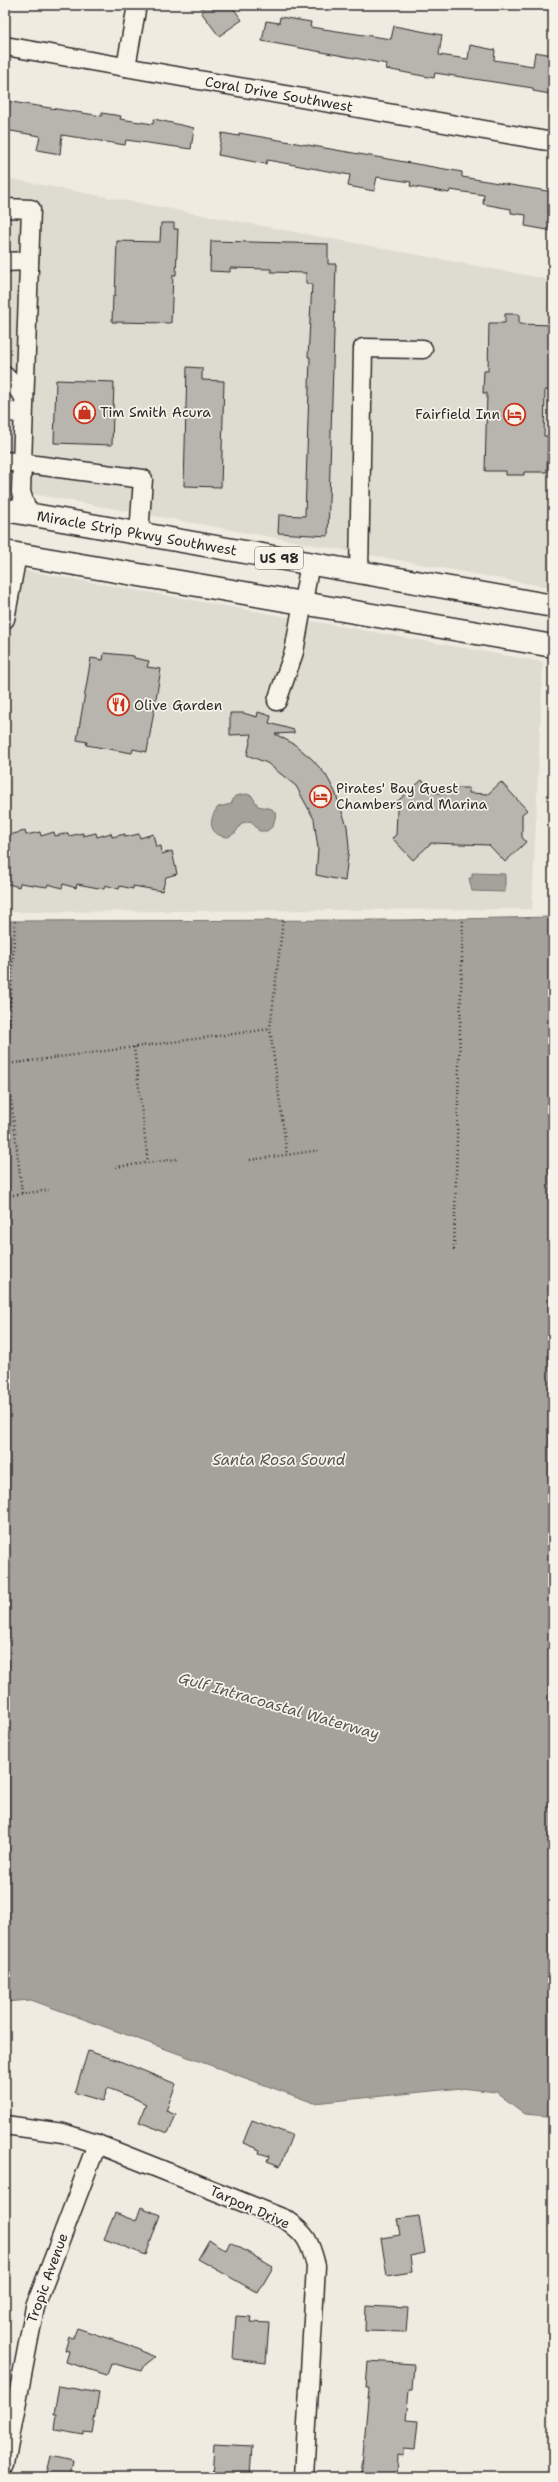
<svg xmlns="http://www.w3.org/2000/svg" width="558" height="2482" viewBox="0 0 558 2482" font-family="'Shantell Sans',sans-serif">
<rect width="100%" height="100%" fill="#efebe0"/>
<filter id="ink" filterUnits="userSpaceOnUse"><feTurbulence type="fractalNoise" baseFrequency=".025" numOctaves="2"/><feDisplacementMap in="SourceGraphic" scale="8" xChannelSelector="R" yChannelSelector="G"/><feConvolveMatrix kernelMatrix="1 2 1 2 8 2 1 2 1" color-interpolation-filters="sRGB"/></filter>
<g filter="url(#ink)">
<g fill="#dedbd1">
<polygon points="5,178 553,280 553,588 5,489"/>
<polygon points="5,567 543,662 532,909 5,912"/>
</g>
<g fill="#a4a29a" stroke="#74726e">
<path d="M 247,794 L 252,796 L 258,806 L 272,809 L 276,814 L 273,826 L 267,831 L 259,831 L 251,821 L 242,823 L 235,833 L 228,837 C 208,836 208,819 218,807 L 231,804 L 235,796 Z"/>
<polygon points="472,873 505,874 505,892 472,891 469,878 472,878"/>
<polygon points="553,917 553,2107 549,2107 547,2116 525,2114 496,2092 461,2088 314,2103 31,2000 5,2002 5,921 403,920"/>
</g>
<g fill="#b8b5ae" stroke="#2b2b2b">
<polygon points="199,5 231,5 242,20 219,36 201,12 204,11"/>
<polygon points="280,17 311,22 310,27 391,39 394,26 442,35 439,55 468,59 470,45 495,50 494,60 533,66 535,52 553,55 550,94 533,91 533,88 435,73 434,78 386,69 387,64 262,41 266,21 279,23"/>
<polygon points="5,101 89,114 102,116 102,113 121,116 120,119 153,124 154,119 194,128 191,149 126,140 125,145 62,135 60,154 37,150 40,136 5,130"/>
<polygon points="222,133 239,136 239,133 462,172 462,177 553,192 553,231 525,226 526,215 511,213 511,209 483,204 484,195 450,190 449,193 410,186 411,182 377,177 374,191 348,186 350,175 267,160 266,164 218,155"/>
<polygon points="161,223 174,223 174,229 178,229 176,275 173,275 171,323 112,322 113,296 115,296 117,241 160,242"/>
<polygon points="211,241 328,244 328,264 336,264 328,536 278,533 279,515 305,516 310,357 308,357 312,284 306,284 306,273 271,272 271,269 230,268 230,272 210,271"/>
<polygon points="505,314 519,314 519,324 553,325 553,391 545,390 544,436 548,436 547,472 524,472 524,475 506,475 506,471 485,471 487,393 483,393 484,371 488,371 489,323 505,323"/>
<polygon points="187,367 202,368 202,380 224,381 221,487 184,486"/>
<polygon points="56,380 114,382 112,445 54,443"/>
<polygon points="104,653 134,656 134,658 149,661 147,667 161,669 147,752 133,749 132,753 86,745 87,742 77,740 91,658 103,660"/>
<polygon points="258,712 271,716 269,723 294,730 294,733 275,734 294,744 312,759 326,775 335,792 347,826 349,847 345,881 316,875 318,849 314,819 296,786 267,763 247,755 252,734 230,735 230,713 243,713 257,717"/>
<polygon points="422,780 434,793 453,793 453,788 469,788 469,793 488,794 501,782 527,810 522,814 522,837 526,842 505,862 489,845 431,843 413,860 392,838 396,835 397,810 393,805"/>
<polygon points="25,831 26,835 40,832 41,836 54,832 55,836 68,833 69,836 83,833 83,836 96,833 97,837 111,833 112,837 125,834 125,837 139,834 140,838 153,834 156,847 161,846 162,854 172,851 177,874 166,877 162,891 133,886 133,889 120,886 119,889 105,885 104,889 77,884 76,888 63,884 62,888 48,884 47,887 20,883 19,887 5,883 5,836"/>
<polygon points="88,2051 122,2062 176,2084 166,2111 176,2115 168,2133 139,2122 146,2104 136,2099 108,2088 103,2101 75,2093"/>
<polygon points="252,2120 292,2135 280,2166 267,2161 269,2156 259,2153 260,2150 243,2143"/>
<polygon points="141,2207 160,2215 146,2255 104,2239 115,2213 136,2221"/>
<polygon points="419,2216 425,2253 410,2256 412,2272 387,2276 381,2238 400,2235 397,2219"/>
<polygon points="209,2240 226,2250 230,2242 273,2267 258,2293 198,2259"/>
<polygon points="366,2306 408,2308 406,2332 365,2331"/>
<polygon points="236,2316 252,2317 251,2322 269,2323 266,2363 233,2359"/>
<polygon points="77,2328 128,2345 155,2357 145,2365 142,2371 111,2363 107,2375 66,2362 69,2351 65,2350 69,2337 73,2338"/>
<polygon points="368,2361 414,2364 412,2391 409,2391 406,2420 418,2421 415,2450 403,2449 403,2456 397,2455 396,2477 361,2477 369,2388 366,2388"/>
<polygon points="59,2386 99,2393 92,2433 84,2432 84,2435 55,2430 57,2414 54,2414"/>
<polygon points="214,2444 252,2446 250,2477 212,2477"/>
<polygon points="51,2456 73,2461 70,2477 46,2477"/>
</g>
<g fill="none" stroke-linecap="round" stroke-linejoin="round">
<defs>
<g id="minor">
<polyline points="5,46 553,142"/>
<polyline points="126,67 137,5"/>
<polyline points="5,208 31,209 21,492 28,514"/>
<polyline points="5,262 29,261"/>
<polyline points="5,376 24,396"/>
<polyline points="5,411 23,414"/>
<polyline points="5,461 143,479 139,534"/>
<polyline points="359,572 363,348 423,349"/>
<polyline points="5,619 17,555"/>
<polyline points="277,701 294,652 310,563"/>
<path d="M 5,2125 L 63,2133 L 97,2144 L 285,2219 C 306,2234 310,2241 316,2266 L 304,2477"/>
<polyline points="5,2464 35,2307 97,2144"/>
</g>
<g id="highway">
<polyline points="5,510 553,606"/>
<polyline points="5,552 553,646"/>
</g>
</defs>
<use href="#minor" stroke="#2b2b2b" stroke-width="21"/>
<use href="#highway" stroke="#2b2b2b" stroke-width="25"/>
<g stroke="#2b2b2b" stroke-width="2.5" stroke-dasharray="1 3" stroke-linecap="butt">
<polyline points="283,921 270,1029 287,1155"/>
<polyline points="134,1047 148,1163"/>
<polyline points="5,1064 7,1064 15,921"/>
<polyline points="250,1160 321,1150"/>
<polyline points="116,1167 177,1159"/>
<polyline points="22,1193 7,1064 270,1029"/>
<polyline points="5,1196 49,1190"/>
<polyline points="454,1250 463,919"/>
</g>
<use href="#minor" stroke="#f7f3e8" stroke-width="18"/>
<use href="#highway" stroke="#f7f3e8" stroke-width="22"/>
</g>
</g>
<defs>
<symbol id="shop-ring" viewBox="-11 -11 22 22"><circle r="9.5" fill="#f7f3e8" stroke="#c8321e" stroke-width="1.5"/><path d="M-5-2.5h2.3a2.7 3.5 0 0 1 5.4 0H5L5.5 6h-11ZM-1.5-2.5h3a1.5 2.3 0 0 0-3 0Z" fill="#c8321e"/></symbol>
<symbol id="hotel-ring" viewBox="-11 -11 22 22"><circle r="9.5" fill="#f7f3e8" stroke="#c8321e" stroke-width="1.5"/><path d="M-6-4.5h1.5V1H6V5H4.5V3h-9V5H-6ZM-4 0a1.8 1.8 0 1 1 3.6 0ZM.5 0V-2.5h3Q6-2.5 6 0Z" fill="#c8321e"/></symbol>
<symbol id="restaurant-ring" viewBox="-11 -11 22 22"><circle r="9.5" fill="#f7f3e8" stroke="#c8321e" stroke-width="1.5"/><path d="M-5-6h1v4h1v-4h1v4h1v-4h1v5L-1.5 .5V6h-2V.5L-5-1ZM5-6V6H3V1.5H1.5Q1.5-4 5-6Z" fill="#c8321e"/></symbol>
</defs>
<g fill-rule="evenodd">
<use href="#shop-ring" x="72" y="400" width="25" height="25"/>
<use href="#hotel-ring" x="502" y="402" width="25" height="25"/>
<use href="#restaurant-ring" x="106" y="692" width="25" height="25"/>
<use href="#hotel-ring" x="308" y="784" width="25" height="25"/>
</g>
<g text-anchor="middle" stroke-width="3.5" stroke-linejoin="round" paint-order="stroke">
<rect fill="#f7f3e8" stroke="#686764" stroke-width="1" x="255" y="547" width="48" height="22" rx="3"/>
<g font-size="13" font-weight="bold" fill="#2b2b2b">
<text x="279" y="563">US 98</text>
</g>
<g font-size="14" fill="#2b2b2b" stroke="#f7f3e8">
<text transform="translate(279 94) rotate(10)" y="5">Coral Drive Southwest</text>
<text transform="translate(137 533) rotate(10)" y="5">Miracle Strip Pkwy Southwest</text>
<text transform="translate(250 2207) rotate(24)" y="5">Tarpon Drive</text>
<text transform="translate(47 2278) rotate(-70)" y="5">Tropic Avenue</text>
</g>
<g font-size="14" fill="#2b2b2b" stroke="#f7f3e8" text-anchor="start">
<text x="100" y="417">Tim Smith Acura</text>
<text x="500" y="419" text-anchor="end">Fairfield Inn</text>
<text x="134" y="710">Olive Garden</text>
<text x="336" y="793">Pirates' Bay Guest<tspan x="336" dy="16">Chambers and Marina</tspan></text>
</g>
<g font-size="15" font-style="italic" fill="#555552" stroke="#f7f3e8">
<text x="279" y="1465">Santa Rosa Sound</text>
<text transform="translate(279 1706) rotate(16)" y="5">Gulf Intracoastal Waterway</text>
</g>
</g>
<rect width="558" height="2482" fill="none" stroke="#f7f3e8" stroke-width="20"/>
<rect x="10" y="10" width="538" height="2462" fill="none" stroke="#2b2b2b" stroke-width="1.5" filter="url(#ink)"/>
</svg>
